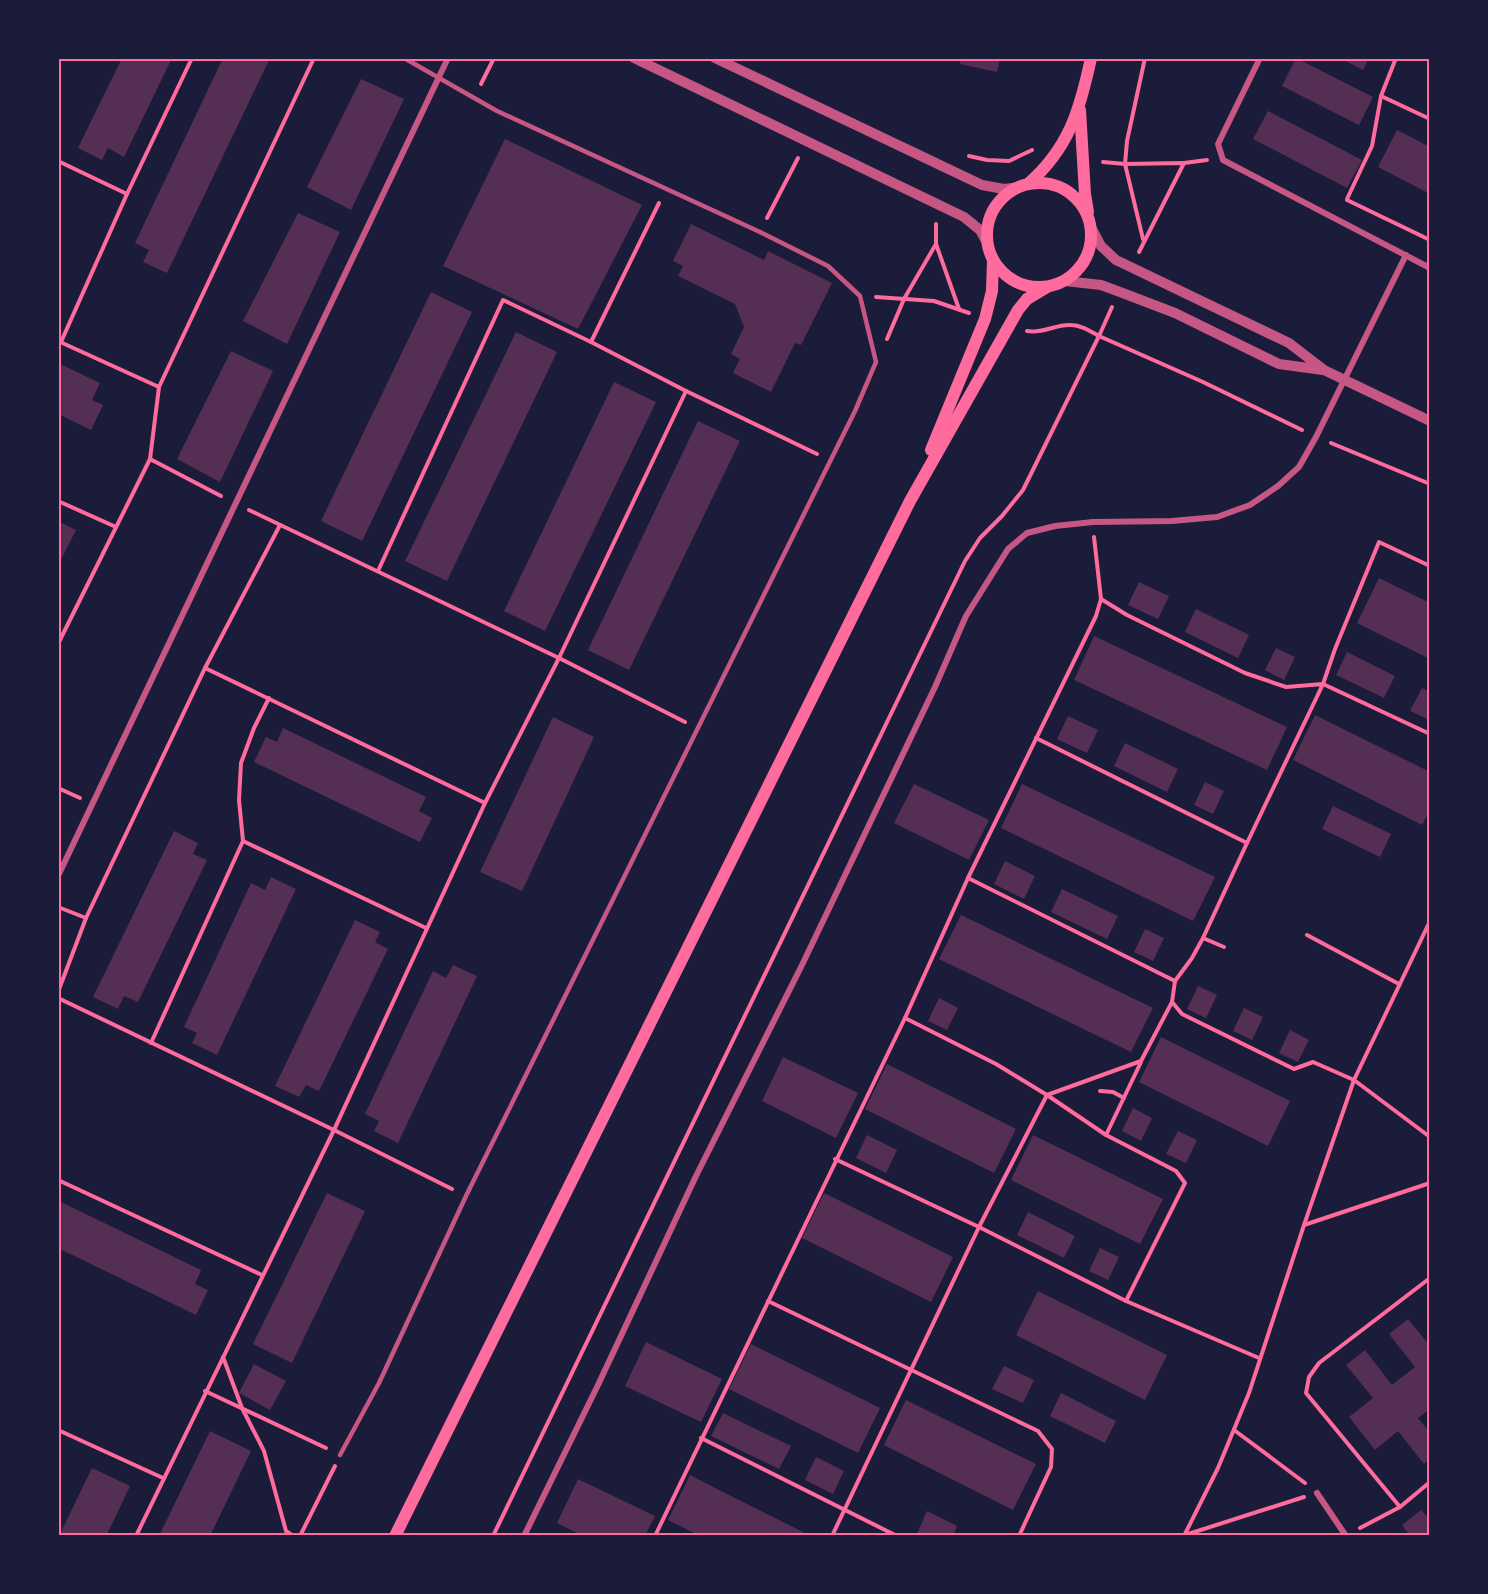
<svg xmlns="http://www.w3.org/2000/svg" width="1488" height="1594" viewBox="0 0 1488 1594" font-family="'Roboto Condensed',sans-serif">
<rect width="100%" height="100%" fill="#1b1b3a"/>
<g fill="#542f53">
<polygon points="122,58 172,58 124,157 108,148 102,160 78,148"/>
<polygon points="223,58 270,58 167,273 143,262 149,250 135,243"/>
<polygon points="961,58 1000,58 997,72 960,64"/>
<polygon points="1296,58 1373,97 1359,125 1282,86"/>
<polygon points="1340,58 1369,58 1363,70"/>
<polygon points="361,79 404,99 351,210 307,187"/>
<polygon points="1268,111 1362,160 1347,188 1253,139"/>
<polygon points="1397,130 1430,147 1430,194 1378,167"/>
<polygon points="505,139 642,205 578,329 443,266"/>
<polygon points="298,213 340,232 287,344 243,321"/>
<polygon points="691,224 764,260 768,251 832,283 801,345 795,343 771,392 733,373 740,359 731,354 744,327 735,304 678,276 683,266 673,261"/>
<polygon points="431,292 472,312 362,541 321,521"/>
<polygon points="516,332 557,352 447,581 405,561"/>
<polygon points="231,351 273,371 220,482 177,459"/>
<polygon points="58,363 100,383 92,400 103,405 91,430 58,414"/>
<polygon points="614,382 656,402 545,631 504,611"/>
<polygon points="698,421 740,441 629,670 588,650"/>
<polygon points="58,521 76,530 58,566"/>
<polygon points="1379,578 1430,603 1430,659 1357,623"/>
<polygon points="1139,582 1169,596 1158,619 1128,605"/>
<polygon points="1196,609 1249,635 1238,658 1185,632"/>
<polygon points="1094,636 1287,727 1267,770 1074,680"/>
<polygon points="1276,648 1295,657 1284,680 1265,670"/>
<polygon points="1347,652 1395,676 1384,698 1336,675"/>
<polygon points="1422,688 1430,692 1430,720 1410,711"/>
<polygon points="1315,715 1430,772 1430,810 1422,825 1293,760"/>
<polygon points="1068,716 1098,730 1087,753 1057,739"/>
<polygon points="553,717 594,737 522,891 480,872"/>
<polygon points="283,728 426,797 419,811 432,818 420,842 254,762 266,737 277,742"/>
<polygon points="1125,743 1178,769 1167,792 1114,766"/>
<polygon points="1205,782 1224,791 1213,814 1194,805"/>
<polygon points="914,784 989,820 969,860 894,823"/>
<polygon points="1022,784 1215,877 1193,921 1001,828"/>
<polygon points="1333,806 1391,834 1380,857 1322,829"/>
<polygon points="174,831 198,843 193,854 207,860 138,1002 124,996 118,1009 93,997"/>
<polygon points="1005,861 1035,876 1024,899 994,884"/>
<polygon points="271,877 296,889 217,1055 192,1043 197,1033 184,1027 251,883 265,890"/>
<polygon points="1062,889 1118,916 1107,939 1051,912"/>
<polygon points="961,915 1153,1008 1131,1052 939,959"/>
<polygon points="355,920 380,932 375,942 388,949 319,1091 306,1085 299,1097 275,1086"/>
<polygon points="1145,929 1164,938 1153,961 1134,952"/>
<polygon points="453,965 477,976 398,1143 374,1131 379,1121 365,1114 433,971 446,978"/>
<polygon points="1198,986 1217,995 1206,1018 1187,1009"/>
<polygon points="939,998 958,1008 947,1030 928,1021"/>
<polygon points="1244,1008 1263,1017 1252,1040 1233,1031"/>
<polygon points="1290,1030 1309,1040 1298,1062 1279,1053"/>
<polygon points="1161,1037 1290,1101 1268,1146 1139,1082"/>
<polygon points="783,1057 858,1093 836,1138 762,1101"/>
<polygon points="887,1064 1016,1129 994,1173 865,1109"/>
<polygon points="1133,1108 1152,1118 1141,1141 1122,1131"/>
<polygon points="1178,1131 1197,1140 1186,1163 1166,1154"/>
<polygon points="867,1135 897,1150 886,1173 856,1158"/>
<polygon points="1033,1135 1163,1199 1140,1244 1011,1180"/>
<polygon points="327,1193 365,1211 292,1363 253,1344"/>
<polygon points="824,1193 953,1257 931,1302 802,1238"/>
<polygon points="59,1201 201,1270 195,1284 208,1290 196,1315 58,1248"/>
<polygon points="1028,1212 1075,1236 1064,1258 1017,1235"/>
<polygon points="1100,1248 1119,1257 1108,1280 1089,1271"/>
<polygon points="1038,1291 1167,1355 1145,1400 1016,1335"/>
<polygon points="1408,1319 1430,1346 1430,1409 1418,1418 1430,1433 1430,1459 1424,1464 1398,1431 1375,1450 1349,1417 1373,1398 1346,1365 1365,1350 1392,1385 1415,1367 1389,1334"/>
<polygon points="646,1342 722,1379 701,1422 625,1386"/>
<polygon points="751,1344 880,1408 858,1453 729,1389"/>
<polygon points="254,1364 286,1381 270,1410 239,1393"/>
<polygon points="1004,1366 1034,1380 1023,1403 992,1389"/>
<polygon points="1061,1393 1116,1421 1105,1443 1050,1416"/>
<polygon points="906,1400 1036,1464 1013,1510 884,1445"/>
<polygon points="723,1413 791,1446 779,1469 711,1436"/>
<polygon points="210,1431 251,1451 210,1536 159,1536"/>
<polygon points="816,1457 844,1471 833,1494 805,1480"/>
<polygon points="92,1468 130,1486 112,1524 106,1536 59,1536"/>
<polygon points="690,1475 723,1492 811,1536 700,1536 668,1520"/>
<polygon points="578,1479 655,1516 645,1536 583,1536 557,1523"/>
<polygon points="1421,1510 1430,1520 1430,1536 1410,1536 1402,1525"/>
<polygon points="927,1511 957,1526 953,1536 916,1536"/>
</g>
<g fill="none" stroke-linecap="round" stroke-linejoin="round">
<g stroke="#ff6b9d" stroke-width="4">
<polyline points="481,84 494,58"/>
<polyline points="1381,96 1430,119"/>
<polyline points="969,156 987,160 1009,161 1032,150"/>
<polyline points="58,161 127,194 192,58"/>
<polyline points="1103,162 1125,164 1184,163 1139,252"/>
<polyline points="1184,163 1207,160"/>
<polyline points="1347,199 1372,146 1381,96 1396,58"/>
<polyline points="1347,200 1430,240"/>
<polyline points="767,218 798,158"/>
<polyline points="936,224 936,244 959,309"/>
<polyline points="1143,239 1125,164 1127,141 1145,58"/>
<polyline points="876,297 934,301 969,313"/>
<path d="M 1027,331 C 1044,334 1055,324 1071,325 C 1081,325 1090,331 1099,336 L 1112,307"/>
<polyline points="887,339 904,299 936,244"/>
<polyline points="58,341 159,387"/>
<polyline points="61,342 127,194"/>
<polyline points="591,342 659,203"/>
<polyline points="1331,443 1430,484"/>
<polyline points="150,459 221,496"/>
<polyline points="58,501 116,527"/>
<polyline points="249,510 559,658 685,722"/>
<polyline points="1430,566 1379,542 1335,649 1323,684 1430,734"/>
<polyline points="378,571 503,300 591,342 686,391"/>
<polyline points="1101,599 1127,615 1245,673 1286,687 1323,684 1247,843"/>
<polyline points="58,644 150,459 159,387 314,58"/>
<polyline points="205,668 485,803"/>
<polyline points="58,788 80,798"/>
<polyline points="243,841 426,928"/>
<polyline points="968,878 1175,981"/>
<polyline points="58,907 86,918"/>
<polyline points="1307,935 1399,984"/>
<polyline points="1203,938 1224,947"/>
<polyline points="58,992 86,918 205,668 280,525"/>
<polyline points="58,998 334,1130 452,1189"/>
<polyline points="1172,1002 1182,1014 1294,1069 1313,1062 1354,1080 1430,1137"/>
<polyline points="905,1018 996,1064 1047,1095 1106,1135 1176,1171 1185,1183 1126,1301"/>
<polyline points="151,1043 243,841 239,800 241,763 254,728 269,698"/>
<polyline points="1100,1091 1113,1092 1124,1098"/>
<polyline points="1106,1135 1141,1062"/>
<polyline points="835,1159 979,1227 1126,1301 1259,1358"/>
<polyline points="58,1180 262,1275"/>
<polyline points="1304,1225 1430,1183"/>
<polyline points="768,1301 1038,1431 1052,1449 1051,1467 1019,1536"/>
<polyline points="223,1357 242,1408 264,1451 286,1531 293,1536"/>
<polyline points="205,1391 326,1448"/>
<polyline points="58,1430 163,1478"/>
<polyline points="1234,1430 1305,1483"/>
<polyline points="701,1438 897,1536"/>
<polyline points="1400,1507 1306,1393 1309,1377 1319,1363 1430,1278"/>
<polyline points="1360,1528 1400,1507 1430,1482"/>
<polyline points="1185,1535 1304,1497"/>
<polyline points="136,1536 334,1130 485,803 559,658 686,391 817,454"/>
<polyline points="300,1536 335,1466"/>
<polyline points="493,1536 965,561 980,538 1002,516 1023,490 1099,336 1203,382 1302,430"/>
<polyline points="655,1536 905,1018 968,878 1096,616 1101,599 1094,537"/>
<polyline points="832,1536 979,1227 1047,1095 1141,1061 1172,1002 1175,981 1192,958 1203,938 1247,843 1036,738"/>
<polyline points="1184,1536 1218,1468 1249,1393 1304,1225 1354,1080 1430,921"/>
</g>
<polyline stroke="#c65784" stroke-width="4.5" points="340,1455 379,1383 466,1196 855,411 876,362 860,296 828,266 760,232 497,111 404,58"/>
<g stroke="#c65784" stroke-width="6">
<polyline points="1260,58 1218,144 1223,160 1430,268"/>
<polyline points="58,876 448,58"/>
<polyline points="1317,1493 1346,1536"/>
<polyline points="524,1536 598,1385 696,1176 802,965 935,687 966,616 1008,549 1027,533 1055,526 1093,522 1172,521 1217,517 1250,505 1278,486 1299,467 1316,437 1406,255"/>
</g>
<g stroke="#c65784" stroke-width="10">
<polyline points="634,58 964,217 980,230 987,243"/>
<polyline points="715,58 982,185 1004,189 1020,187"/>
<polyline points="1091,227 1101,246 1116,260 1289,343 1324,370 1430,421"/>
<polyline points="1065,281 1101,285 1120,292 1175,313 1279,364 1323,370"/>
</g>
<g stroke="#ff6b9d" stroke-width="12">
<polyline points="1080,110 1085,194 1088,212"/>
<circle cx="1039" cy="235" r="52"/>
<path d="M 1028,184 C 1069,148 1080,110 1091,58"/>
<polyline points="931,450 985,319 992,291 993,260"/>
<polyline points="395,1536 910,501 1018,310 1027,299 1047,287"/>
</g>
</g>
<rect width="1488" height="1594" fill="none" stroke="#1b1b3a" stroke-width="120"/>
<rect x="60" y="60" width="1368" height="1474" fill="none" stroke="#ff6b9d" stroke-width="2"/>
</svg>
